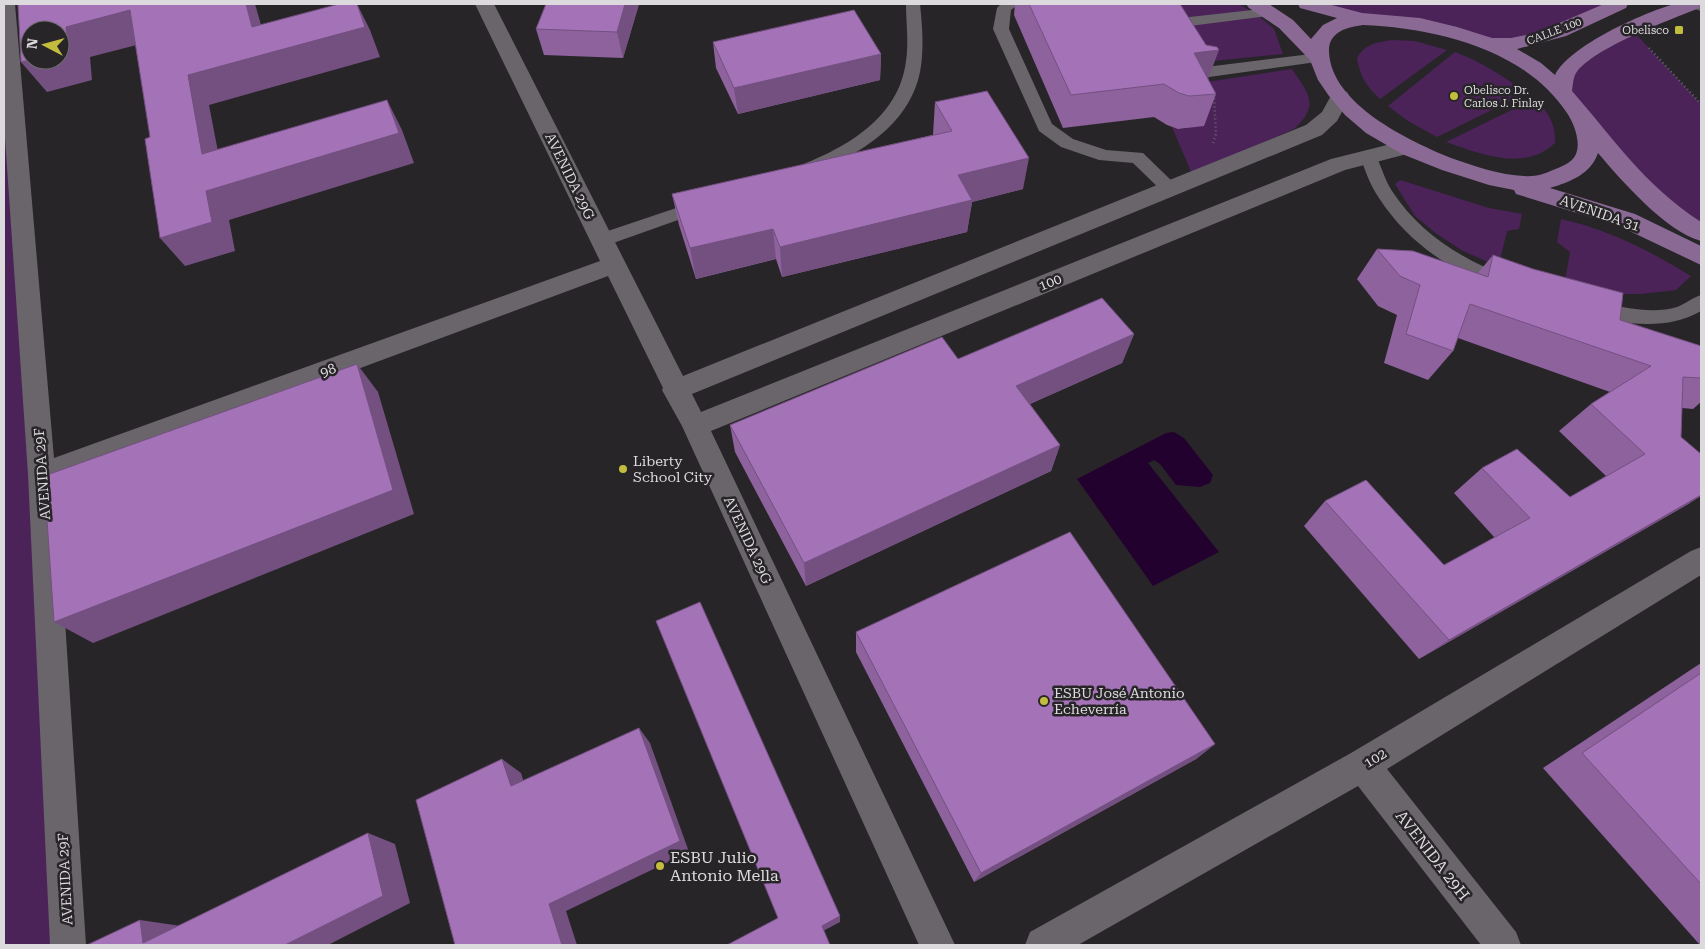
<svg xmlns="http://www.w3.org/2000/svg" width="1705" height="949" viewBox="0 0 1705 949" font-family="'Roboto Serif',serif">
<rect width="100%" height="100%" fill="#282529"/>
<g fill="#4b2359">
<polygon points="4,4 34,369 67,945 4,945"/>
<polygon points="1133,4 1239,4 1260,17 1274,29 1283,54 1213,61"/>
<polygon points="1307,4 1620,4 1509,45 1341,14"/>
<polygon points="1631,29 1701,104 1701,233 1688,225 1567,97 1566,72"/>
<path d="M 1392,40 L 1415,41 L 1447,50 L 1380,99 C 1366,86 1360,76 1357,58 C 1366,43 1376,43 1392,40 Z"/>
<path d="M 1455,52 C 1482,62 1503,76 1526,93 L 1437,137 L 1408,121 L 1388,106 Z"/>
<path d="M 1292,69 C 1309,94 1320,105 1294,129 L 1192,174 L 1172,127 L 1184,129 L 1193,126 L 1181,86 Z"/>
<path d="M 1536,98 C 1548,114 1556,123 1555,143 C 1524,172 1481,154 1446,142 Z"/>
<path d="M 1400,180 L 1489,208 L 1522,214 L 1519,229 L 1507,231 L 1500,260 L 1565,281 L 1570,252 L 1557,242 L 1561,219 C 1610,230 1648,250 1691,276 L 1676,290 L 1641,294 L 1596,294 L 1495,265 L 1463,251 L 1437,234 L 1415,216 L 1395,184 Z"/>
</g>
<polygon fill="#23012e" points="1174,432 1184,438 1213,475 1210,483 1200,487 1176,485 1160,464 1154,460 1148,463 1219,552 1153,586 1077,479 1166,433"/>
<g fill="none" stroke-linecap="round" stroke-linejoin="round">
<g stroke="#656366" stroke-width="2.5" stroke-dasharray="1 3" stroke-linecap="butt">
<polyline points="1649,48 1701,104"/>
<polyline points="1213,143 1216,134 1214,97"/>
</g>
<g fill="#69656a" fill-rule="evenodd">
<path d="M 906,4 L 920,4 C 922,24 924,45 921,66 C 913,123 860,155 811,174 L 805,176 L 799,174 L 796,170 L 799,166 C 847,147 899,118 906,61 C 909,42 906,23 906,4 Z"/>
<polygon points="1001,4 1019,4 1011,10 1009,29 1052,124 1073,139 1106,150 1143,153 1177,186 1180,190 1177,194 1171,196 1165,194 1133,163 1099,160 1061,147 1039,131 993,29 997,8"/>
<polygon points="1270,8 1275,9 1277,12 1275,15 1182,27 1206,67 1319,53 1324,55 1327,58 1324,61 1202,78 1196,77 1164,24 1167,21 1172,19"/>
<path d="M 1368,150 L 1374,152 C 1381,164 1384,179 1392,191 C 1420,234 1464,261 1512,278 L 1514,283 L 1512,288 L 1505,290 C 1454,274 1408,243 1379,198 C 1370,185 1365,170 1360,156 L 1362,152 Z"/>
<polygon points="703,199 709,201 712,205 709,209 602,247 596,245 593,240 596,235"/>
<path d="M 1701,295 L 1701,311 C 1667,331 1622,325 1585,313 L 1583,308 L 1585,303 L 1592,301 C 1618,306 1651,315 1677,307 C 1685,304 1692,298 1701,295 Z"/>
</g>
<g fill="#69656a" fill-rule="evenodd">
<polygon points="4,4 15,4 54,458 600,261 475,4 494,4 683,376 1306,125 1322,112 1333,92 1340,90 1347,92 1350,97 1337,121 1322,135 692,394 701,412 1331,159 1407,140 1415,142 1418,147 1415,152 1345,170 711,431 955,945 919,945 682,426 662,390 663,388 608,276 56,481 86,945 50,945 28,474 4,123"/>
<polygon points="1690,4 1701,4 1701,11 1692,8"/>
<polygon points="1701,547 1701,575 1387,769 1516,932 1521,945 1481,945 1358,786 1078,945 1025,945 1030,932 1351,753 1691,551"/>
</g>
<path fill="#8a6a95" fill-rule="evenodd" d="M 1246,4 L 1269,4 L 1293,20 L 1311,39 L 1323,25 L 1337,18 L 1300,8 L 1298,4 L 1328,4 L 1362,13 L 1420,18 L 1457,27 L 1492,38 L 1511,38 L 1536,33 L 1604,4 L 1628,4 L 1626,8 L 1566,36 L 1517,49 L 1541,63 L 1555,75 C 1569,46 1643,13 1674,4 C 1682,2 1693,4 1701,4 L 1699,8 C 1670,20 1593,48 1576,73 C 1573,78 1573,85 1572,91 C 1615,140 1644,185 1701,222 L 1701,241 C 1666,232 1621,180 1598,153 C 1591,174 1570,182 1550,188 L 1635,214 L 1701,246 L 1701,265 L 1619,226 L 1516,194 L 1514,190 L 1489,185 L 1442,170 L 1402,154 L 1366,133 L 1345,115 L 1329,96 L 1318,80 L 1310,60 L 1279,28 L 1249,8 ZM 1363,25 C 1435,28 1525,49 1567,113 C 1574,123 1582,144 1575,156 C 1571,163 1561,167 1553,170 C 1544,174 1535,177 1524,176 C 1500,175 1474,166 1451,158 C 1409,141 1331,104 1329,52 C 1328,32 1347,27 1363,25 Z"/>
</g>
<g fill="#8d629d">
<polygon points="639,4 623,58 544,55 536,29"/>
<polygon points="1015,4 1180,4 1208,79 1216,94 1204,126 1178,129 1167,125 1154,117 1063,128 1014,15"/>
<polygon points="713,42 881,54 880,80 738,114 716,68"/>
<polygon points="935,102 1023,189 972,202 967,232 782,277 776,259 696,279 679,225 672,194 933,135"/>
<polygon points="1377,249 1477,274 1493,255 1620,320 1701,346 1701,402 1693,409 1682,408 1681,437 1690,503 1419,659 1304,526 1325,501 1444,565 1495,538 1454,493 1482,468 1570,497 1606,476 1559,431 1591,404 1610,392 1458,338 1453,351 1428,380 1384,363 1397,315 1378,306 1357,279"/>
<polygon points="1134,334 1122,363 1030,404 1060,445 1051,471 806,586 735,452 730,425 958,359"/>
<polygon points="856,632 1215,744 1196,759 974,882 856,652"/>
<polygon points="1701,663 1701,945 1700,945 1543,768"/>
</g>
<g fill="#735080">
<polygon points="246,4 255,4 269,53 357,4 370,30 380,57 209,105 224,183 202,154 188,75"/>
<polygon points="625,4 639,4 623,58 617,32"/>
<polygon points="130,10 152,41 90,57 92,80 47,92 21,62 30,60 60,60 60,52 66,27"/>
<polygon points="1219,50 1207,82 1194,53"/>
<polygon points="881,54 880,80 738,114 734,88"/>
<polygon points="387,100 402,130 414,163 229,220 235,251 185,266 160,238 206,191"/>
<polygon points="1029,158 1023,189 972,202 967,232 782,277 780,247 958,175"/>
<polygon points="773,229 776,259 696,279 690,248"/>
<polygon points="1134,334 1122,363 1009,413 1016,386"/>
<polygon points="357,364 378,392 414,514 93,643 54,622"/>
<polygon points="1060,445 1051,471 806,586 804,563"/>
<polygon points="1701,495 1701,496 1690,503 1419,659 1449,640"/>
<polygon points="639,728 650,743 689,852 566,911 577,945 562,945 549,904"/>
<polygon points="1215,744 1196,759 974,882 981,873"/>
<polygon points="502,759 521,773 529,799 511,786"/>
<polygon points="368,833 395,844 410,903 328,945 285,945"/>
<polygon points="840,916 840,922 823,931 822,926"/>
<polygon points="140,920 181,926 143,943"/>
</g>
<g fill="#a472b7" stroke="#735080">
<polygon points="18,4 246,4 252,27 339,4 357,4 365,27 188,75 202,154 387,100 399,133 206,191 212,222 160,238 145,139 150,137 130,10 66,27 68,50 60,52 60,30 30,30 30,60 21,62"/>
<polygon points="546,4 625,4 617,32 536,29"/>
<polygon points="1029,4 1180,4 1206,45 1217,47 1219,50 1194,53 1216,94 1189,96 1179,93 1164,84 1071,95"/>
<polygon points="854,10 881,54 734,88 713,42"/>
<polygon points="987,91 1029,158 958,175 972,200 780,247 773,229 690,248 672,194 952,131 935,102"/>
<polygon points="1377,249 1413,251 1488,277 1493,255 1533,269 1623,293 1620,320 1701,346 1701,378 1683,377 1681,437 1701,454 1701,495 1449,640 1325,501 1366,480 1444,565 1530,518 1482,468 1517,449 1570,497 1645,454 1591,404 1651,366 1470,304 1453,351 1406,334 1420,285 1400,276"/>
<polygon points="1102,298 1134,334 1016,386 1060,445 804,563 730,425 942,337 958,359"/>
<polygon points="357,364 393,490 54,622 44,476"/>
<polygon points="1070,532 1215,744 981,873 856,632"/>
<polygon points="700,602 840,916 822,926 830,945 727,945 778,918 656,621"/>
<polygon points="1701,673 1701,884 1582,753"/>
<polygon points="639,728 680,841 549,904 562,945 455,945 416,800 502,759 511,786"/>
<polygon points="368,833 383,896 285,945 87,945 140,920 143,943"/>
</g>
<g fill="#c3bd3f" stroke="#282529" stroke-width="2">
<rect x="1674" y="25" width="10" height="10" rx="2.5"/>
<circle cx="1454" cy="96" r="5"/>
<circle cx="623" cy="469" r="5"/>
<circle cx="1044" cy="701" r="5"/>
<circle cx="660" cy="866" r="5"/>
</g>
<g text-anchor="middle" stroke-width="5" stroke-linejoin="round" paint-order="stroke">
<g font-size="11" fill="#dcdadd" stroke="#282529" text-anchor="end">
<text x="1669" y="34">Obelisco</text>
<text x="1464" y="94" text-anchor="start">Obelisco Dr.<tspan x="1464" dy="13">Carlos J. Finlay</tspan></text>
</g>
<g font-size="11" fill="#dcdadd" stroke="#282529">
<text transform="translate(1554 31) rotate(-21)" y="4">CALLE 100</text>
</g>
<g font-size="14" fill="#dcdadd" stroke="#282529">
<text transform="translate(570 176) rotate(64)" y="5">AVENIDA 29G</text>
<text transform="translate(1600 213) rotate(19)" y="5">AVENIDA 31</text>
<text transform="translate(1050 282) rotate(-22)" y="5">100</text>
<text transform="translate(328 370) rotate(-20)" y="5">98</text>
<text transform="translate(42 474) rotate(-94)" y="5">AVENIDA 29F</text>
<text transform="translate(748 540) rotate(65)" y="5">AVENIDA 29G</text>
<text transform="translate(1375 758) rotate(-31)" y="5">102</text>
<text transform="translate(65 879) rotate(-93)" y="5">AVENIDA 29F</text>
</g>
<g font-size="14" fill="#dcdadd" stroke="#282529" text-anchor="start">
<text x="633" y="466">Liberty<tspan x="633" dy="16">School City</tspan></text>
<text x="1054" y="698">ESBU José Antonio<tspan x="1054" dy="16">Echeverría</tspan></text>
</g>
<g font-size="16" fill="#dcdadd" stroke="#282529">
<text transform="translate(1433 855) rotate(52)" y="6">AVENIDA 29H</text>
</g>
<g font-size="16" fill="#dcdadd" stroke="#282529" text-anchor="start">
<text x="670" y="863">ESBU Julio<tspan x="670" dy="18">Antonio Mella</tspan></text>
</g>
</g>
<rect width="1705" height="949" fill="none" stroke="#dcdadd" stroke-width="10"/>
<g transform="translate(45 45) rotate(276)"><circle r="24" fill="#282529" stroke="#706d71"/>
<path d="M0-4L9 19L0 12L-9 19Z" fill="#c3bd3f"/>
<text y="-8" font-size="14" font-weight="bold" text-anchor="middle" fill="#dcdadd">N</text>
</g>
</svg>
